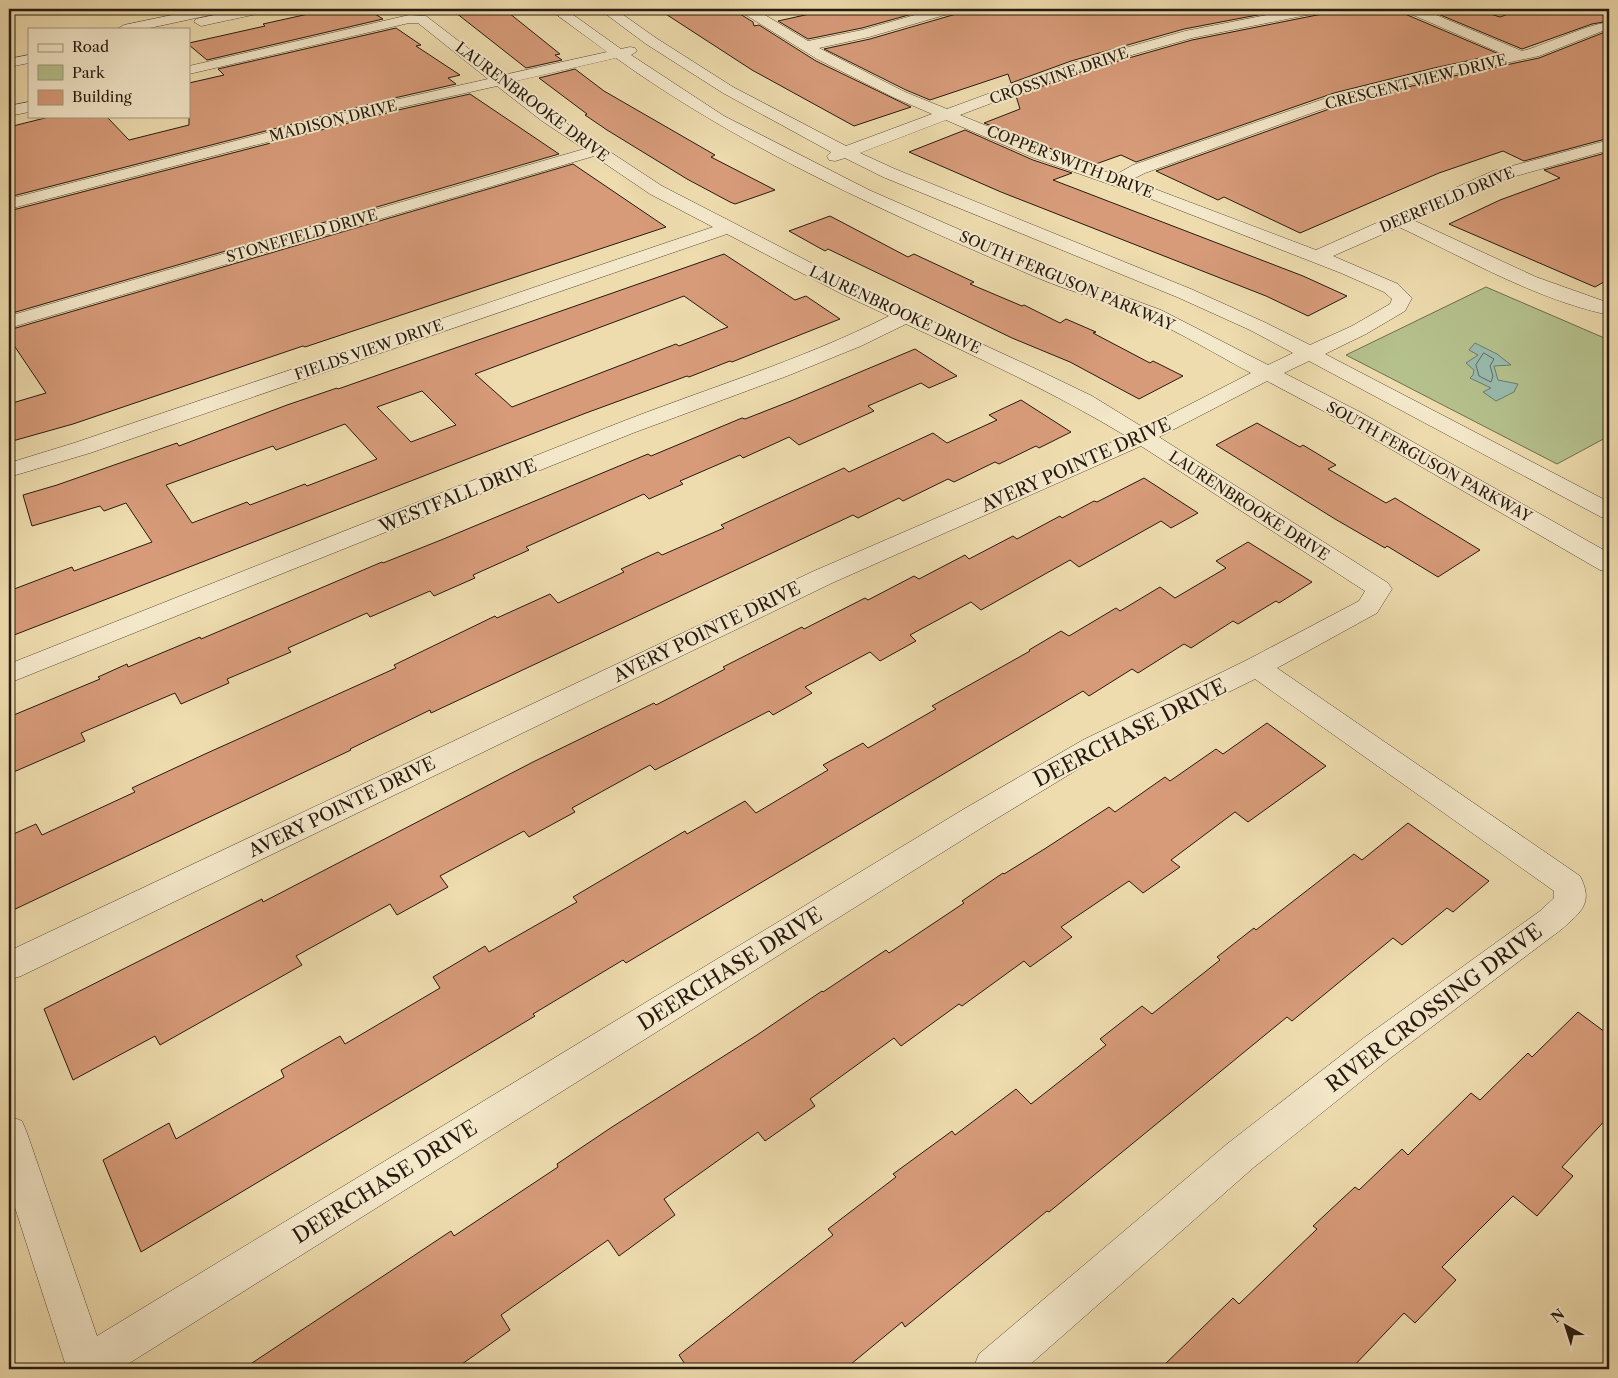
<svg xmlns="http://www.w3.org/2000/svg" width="1618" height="1378" viewBox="0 0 1618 1378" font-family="'Libre Caslon Text',serif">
<rect width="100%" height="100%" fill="#eedcae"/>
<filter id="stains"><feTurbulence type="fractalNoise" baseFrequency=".004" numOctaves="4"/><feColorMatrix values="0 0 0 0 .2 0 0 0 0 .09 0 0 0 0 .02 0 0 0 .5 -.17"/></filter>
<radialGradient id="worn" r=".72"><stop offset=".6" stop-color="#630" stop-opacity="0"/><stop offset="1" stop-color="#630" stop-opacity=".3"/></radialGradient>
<polygon fill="#b5c18d" stroke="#6e6e4e" points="1486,287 1609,340 1609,436 1557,464 1346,355"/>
<polygon fill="#99bbae" stroke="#6b7b6f" points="1475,343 1497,354 1511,365 1494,366 1498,380 1518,384 1514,392 1496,401 1483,392 1491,388 1470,378 1473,375 1474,370 1466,363 1478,355 1469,350"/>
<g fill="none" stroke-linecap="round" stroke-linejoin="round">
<polygon stroke="#606a5f" stroke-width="1" points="1484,353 1494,359 1490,366 1493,376 1491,382 1479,376 1476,365"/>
</g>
<g fill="#d79b79" stroke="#271a10" fill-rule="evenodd">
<polygon points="331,9 367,9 383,19 207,60 189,45 189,43 265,26 263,24"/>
<polygon points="451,9 504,9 560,54 555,55 562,60 526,68"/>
<polygon points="658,9 737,9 740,14 753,22 754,26 759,25 816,61 911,107 854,126 752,70"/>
<polygon points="832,9 930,9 862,28 808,39 778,21"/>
<polygon points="959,9 1289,9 1184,29 1071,61 1011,83 1008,74 930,100 906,90 824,49 870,39 956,14"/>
<polygon points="1326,9 1402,9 1405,14 1499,54 1434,68 1334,93 1136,162 1121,155 1093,165 984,123 1020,109 1016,96 1083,71 1192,40 1322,14"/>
<polygon points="1426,9 1475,9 1500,17 1522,9 1595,9 1609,18 1609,21 1592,24 1522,49"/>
<polygon points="396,28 421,45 416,46 460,75 448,78 456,84 390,99 9,197 9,127 53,116 106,116 129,140 189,125 189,83 224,75 218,69"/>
<polygon points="1605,32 1609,33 1609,138 1524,161 1503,151 1439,173 1300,233 1224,197 1218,200 1156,171 1346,103 1435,80 1539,58"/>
<polygon points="575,69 604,91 715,155 711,157 775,190 735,204 730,202 687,179 607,130 585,115 587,114 539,78"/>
<polygon points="470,94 559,154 9,314 9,211 398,110"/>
<polygon points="965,130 1033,160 1072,173 1053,180 1303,276 1347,296 1308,316 1266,296 1001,192 909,152"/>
<polygon points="1609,152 1609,279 1595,287 1449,224 1500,200 1560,178 1544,170"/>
<polygon points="573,164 666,227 305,347 303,346 73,424 9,442 9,404 46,393 9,338 9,330"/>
<polygon points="830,216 908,257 914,254 974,282 970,284 1022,306 1024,305 1060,323 1066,319 1096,332 1093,333 1150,363 1153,361 1183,376 1139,399 1070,362 1012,338 828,249 825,251 789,231"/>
<path d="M 724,254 L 795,300 L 806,296 L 840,319 L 732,362 L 730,361 L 689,377 L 687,376 L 586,413 L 9,637 L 9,591 L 72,567 L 74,571 L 152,542 L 126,503 L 104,511 L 100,506 L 32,526 L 23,495 L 57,485 L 177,443 L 179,446 L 287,405 L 337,388 L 338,389 ZM 684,296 L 728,327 L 679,346 L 676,344 L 512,407 L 475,374 ZM 422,391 L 456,425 L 411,442 L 377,407 ZM 345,424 L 377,459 L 307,486 L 305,484 L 250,505 L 247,502 L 192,523 L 166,485 L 273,446 L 276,450 Z"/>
<polygon points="915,349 957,376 929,388 921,383 868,406 874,411 799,445 789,437 743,458 740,455 680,481 683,484 649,499 644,494 526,547 529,550 473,575 475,578 434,596 430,591 370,617 367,613 288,648 291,652 227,679 229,683 181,704 175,693 81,733 85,741 9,774 9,717 100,679 98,677 127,664 128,667 200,637 201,639 382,562 383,563 441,540 648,454 651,456 742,418 745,419 791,401"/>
<polygon points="1021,400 1071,432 1039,448 1036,446 999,464 995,462 954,482 948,479 903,501 899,498 858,518 853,515 431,713 430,710 350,749 351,750 9,912 9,836 36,824 42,835 135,792 132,788 205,754 396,668 394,665 495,616 497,618 550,594 558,603 624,572 621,569 658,552 662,555 724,528 721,525 844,468 849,472 933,433 947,443 997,420 989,415"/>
<polygon points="1257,423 1300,447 1303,445 1336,465 1328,469 1386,503 1395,498 1480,550 1438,577 1387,546 1385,548 1335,519 1216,445"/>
<polygon points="1144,478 1198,513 1171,528 1161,521 1079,567 1070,560 981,610 971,602 910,635 916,641 880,661 870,652 805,687 812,693 773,715 769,711 655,770 650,765 572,808 575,812 529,837 524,831 440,876 448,887 397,915 390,904 296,956 302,965 160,1045 155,1036 73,1080 44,1009 262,899 263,902 533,762 654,703 656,705 725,669 723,667 802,627 804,629 865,598 868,600 914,576 919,579 965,555 969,559 1013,536 1017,539 1060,516 1062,518 1094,501 1097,502"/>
<polygon points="1248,542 1312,582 1279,603 1276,601 1238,624 1233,621 1191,648 1184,644 1138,673 1132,669 1089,696 1083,691 626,963 623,960 533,1014 535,1016 404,1095 141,1252 103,1160 169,1123 176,1139 284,1077 281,1070 340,1036 345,1044 440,988 433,977 485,946 489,952 577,902 573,897 685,831 687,834 745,801 756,813 828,770 823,765 863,743 868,748 936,709 932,706 1030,651 1029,650 1061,631 1069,636 1116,608 1120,611 1160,587 1175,598 1226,568 1216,561"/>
<polygon points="1267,723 1326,766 1248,822 1235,812 1171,860 1180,867 1143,893 1129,881 1061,927 1072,937 1030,967 1024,961 962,1006 959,1004 901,1046 894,1038 810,1099 815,1106 765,1141 758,1132 664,1199 675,1215 619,1256 608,1240 501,1315 510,1330 455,1369 243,1369 451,1231 454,1236 558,1167 557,1164 612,1127 757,1035 822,991 823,992 886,950 889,953 964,903 962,901 1003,873 1004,874 1046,848 1109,807 1115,812 1165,777 1170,781 1216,749 1223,754"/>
<polygon points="1408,823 1489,881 1453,912 1447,908 1402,945 1393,938 1292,1021 1287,1017 1049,1212 1047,1211 905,1327 902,1322 845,1369 688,1369 679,1355 833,1235 828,1229 896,1177 893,1174 952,1131 955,1135 1016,1089 1031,1104 1106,1045 1100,1039 1142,1006 1152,1014 1220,960 1217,957 1254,928 1256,930 1354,854 1362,860"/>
<polygon points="1578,1012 1609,1035 1609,1116 1562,1167 1573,1176 1537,1216 1513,1196 1442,1267 1456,1280 1415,1323 1404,1313 1351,1369 1160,1369 1233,1298 1239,1304 1317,1229 1313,1226 1355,1187 1359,1190 1402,1149 1408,1155 1471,1093 1480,1100 1528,1053 1532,1057"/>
</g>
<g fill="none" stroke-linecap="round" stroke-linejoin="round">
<defs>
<g id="minor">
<polygon points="201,9 226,9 219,13 145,29 117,29 124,25"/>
<polygon points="243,9 268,9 266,12 201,26 194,22 196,19"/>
<path d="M 549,9 L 565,9 L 621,49 L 630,47 L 635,48 L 637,51 L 631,55 L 724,116 L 869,190 L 1054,271 L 1161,310 L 1268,365 L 1293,353 L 1250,330 L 1177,297 L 883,177 L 845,158 L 835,161 L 829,160 L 827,156 L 831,152 L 723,93 L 646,44 L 599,9 L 615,9 L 656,38 L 733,87 L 846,146 L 932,114 L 895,98 L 817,59 L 741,12 L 739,9 L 755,9 L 808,41 L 862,30 L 936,9 L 957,9 L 955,12 L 869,37 L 819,48 L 905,92 L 947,109 L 1072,63 L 1185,31 L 1297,9 L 1324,9 L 1322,12 L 1192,38 L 1082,69 L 960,115 L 1046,150 L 1115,175 L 1133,165 L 1335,95 L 1434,70 L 1505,55 L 1406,12 L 1404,9 L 1422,9 L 1522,51 C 1541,47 1597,20 1609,23 L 1609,31 L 1605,30 L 1539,56 L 1435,78 L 1345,101 L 1145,173 L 1131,180 L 1316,250 L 1493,171 L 1609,140 L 1609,150 L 1505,179 L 1413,220 L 1536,277 L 1609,303 L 1609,315 C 1535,299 1467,259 1399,227 L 1333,256 L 1398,284 L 1412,298 L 1405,311 L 1366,334 L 1325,354 L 1609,502 L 1609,519 L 1601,517 L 1309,361 L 1284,373 L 1360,412 L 1609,553 L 1609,572 L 1600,570 L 1344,422 L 1267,381 L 1159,437 L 1388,583 L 1392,589 L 1377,613 L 1277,668 L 1580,876 C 1594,903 1581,912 1562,929 L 1389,1059 L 1253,1168 L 1025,1369 L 973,1369 L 979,1354 L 1227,1144 L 1365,1037 L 1540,911 L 1554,898 L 1554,891 L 1255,679 L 1103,754 L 986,825 L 120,1369 L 67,1369 L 9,1189 L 9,1116 L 22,1121 L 27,1133 L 97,1336 L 964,809 L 1083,740 L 1247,660 L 1359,601 L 1365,591 L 1141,446 L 832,583 L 21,976 L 9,980 L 9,951 L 814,571 L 1126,436 C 1055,393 981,359 906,324 L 861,346 L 787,376 L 633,433 L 9,683 L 9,664 C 208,585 407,506 606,428 C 701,390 798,362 889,316 L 842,294 L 727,234 L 90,453 L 9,477 L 9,463 L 74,443 L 713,227 L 650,194 L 594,156 L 9,328 L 9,316 L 584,149 L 542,121 L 497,86 L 398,108 L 9,209 L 9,199 L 390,101 L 488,79 L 418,23 L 409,23 L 189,74 L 189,66 L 409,15 L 426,16 L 503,75 L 607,52 ZM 616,58 C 746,151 892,215 1038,278 C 1073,293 1112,302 1147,318 C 1183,334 1217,355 1251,373 L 1144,428 L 1092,396 L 1036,369 L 856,286 L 662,186 L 554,115 L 512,82 ZM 946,120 L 1034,158 L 1146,197 L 1341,273 L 1384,292 L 1392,299 L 1390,304 L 1352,326 L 1310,345 L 1264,322 L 1191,289 L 895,169 L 860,153 Z"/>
<polygon points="29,55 29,63 9,67 9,59"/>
<polygon points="29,102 29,112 9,116 9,106"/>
</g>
</defs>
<use href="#minor" stroke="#594a38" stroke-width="1"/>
<use href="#minor" fill="#f4e8ca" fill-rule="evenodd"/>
</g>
<g text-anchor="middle" stroke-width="4" stroke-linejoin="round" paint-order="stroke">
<g font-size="15" fill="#271a10" stroke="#f4e8ca">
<text transform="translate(1059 76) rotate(-19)" y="5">CROSSVINE DRIVE</text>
<text transform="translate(1416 82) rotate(-14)" y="5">CRESCENT VIEW DRIVE</text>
<text transform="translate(532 102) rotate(37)" y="5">LAURENBROOKE DRIVE</text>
<text transform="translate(333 121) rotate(-14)" y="5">MADISON DRIVE</text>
<text transform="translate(1070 162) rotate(21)" y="5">COPPER SWITH DRIVE</text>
<text transform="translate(1447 200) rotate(-23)" y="5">DEERFIELD DRIVE</text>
<text transform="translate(302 236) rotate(-16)" y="5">STONEFIELD DRIVE</text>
<text transform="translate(1067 281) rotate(23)" y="5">SOUTH FERGUSON PARKWAY</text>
<text transform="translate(895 310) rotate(25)" y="5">LAURENBROOKE DRIVE</text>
<text transform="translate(369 350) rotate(-19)" y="5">FIELDS VIEW DRIVE</text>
<text transform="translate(1429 462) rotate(29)" y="5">SOUTH FERGUSON PARKWAY</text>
<text transform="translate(1249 506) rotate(33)" y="5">LAURENBROOKE DRIVE</text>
</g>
<g font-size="18" fill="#271a10" stroke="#f4e8ca">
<text transform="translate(1076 465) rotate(-24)" y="6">AVERY POINTE DRIVE</text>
<text transform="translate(458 496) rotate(-22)" y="6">WESTFALL DRIVE</text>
<text transform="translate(707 632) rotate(-26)" y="6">AVERY POINTE DRIVE</text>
<text transform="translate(342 807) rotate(-26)" y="6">AVERY POINTE DRIVE</text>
</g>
<g font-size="21" fill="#271a10" stroke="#f4e8ca">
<text transform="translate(1130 733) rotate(-27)" y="7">DEERCHASE DRIVE</text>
<text transform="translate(730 969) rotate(-32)" y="7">DEERCHASE DRIVE</text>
<text transform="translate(1434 1008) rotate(-37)" y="7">RIVER CROSSING DRIVE</text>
<text transform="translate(385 1182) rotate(-32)" y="7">DEERCHASE DRIVE</text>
</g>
</g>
<rect width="1618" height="1378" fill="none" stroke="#eedcae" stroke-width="30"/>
<rect x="10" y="10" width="1598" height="1358" fill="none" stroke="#271a10" stroke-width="2.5"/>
<rect x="15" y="15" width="1588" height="1348" fill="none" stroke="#271a10"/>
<rect x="28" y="28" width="162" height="90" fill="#f4e8ca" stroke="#a29680"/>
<rect x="38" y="44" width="25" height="8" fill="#f4e8ca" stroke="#a29680"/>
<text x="72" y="52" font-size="15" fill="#271a10">Road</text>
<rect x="38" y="65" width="25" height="15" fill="#b5c18d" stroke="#a29680"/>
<text x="72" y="78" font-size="15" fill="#271a10">Park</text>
<rect x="38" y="90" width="25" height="15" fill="#d79b79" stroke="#a29680"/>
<text x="72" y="102" font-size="15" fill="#271a10">Building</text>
<g transform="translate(1566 1326) rotate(321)" stroke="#f4e8ca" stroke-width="4" paint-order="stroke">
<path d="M0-4L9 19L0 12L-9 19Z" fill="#271a10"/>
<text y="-8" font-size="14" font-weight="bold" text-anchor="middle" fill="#271a10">N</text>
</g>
<rect width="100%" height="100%" filter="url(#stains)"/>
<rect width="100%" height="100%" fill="url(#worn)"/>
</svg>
